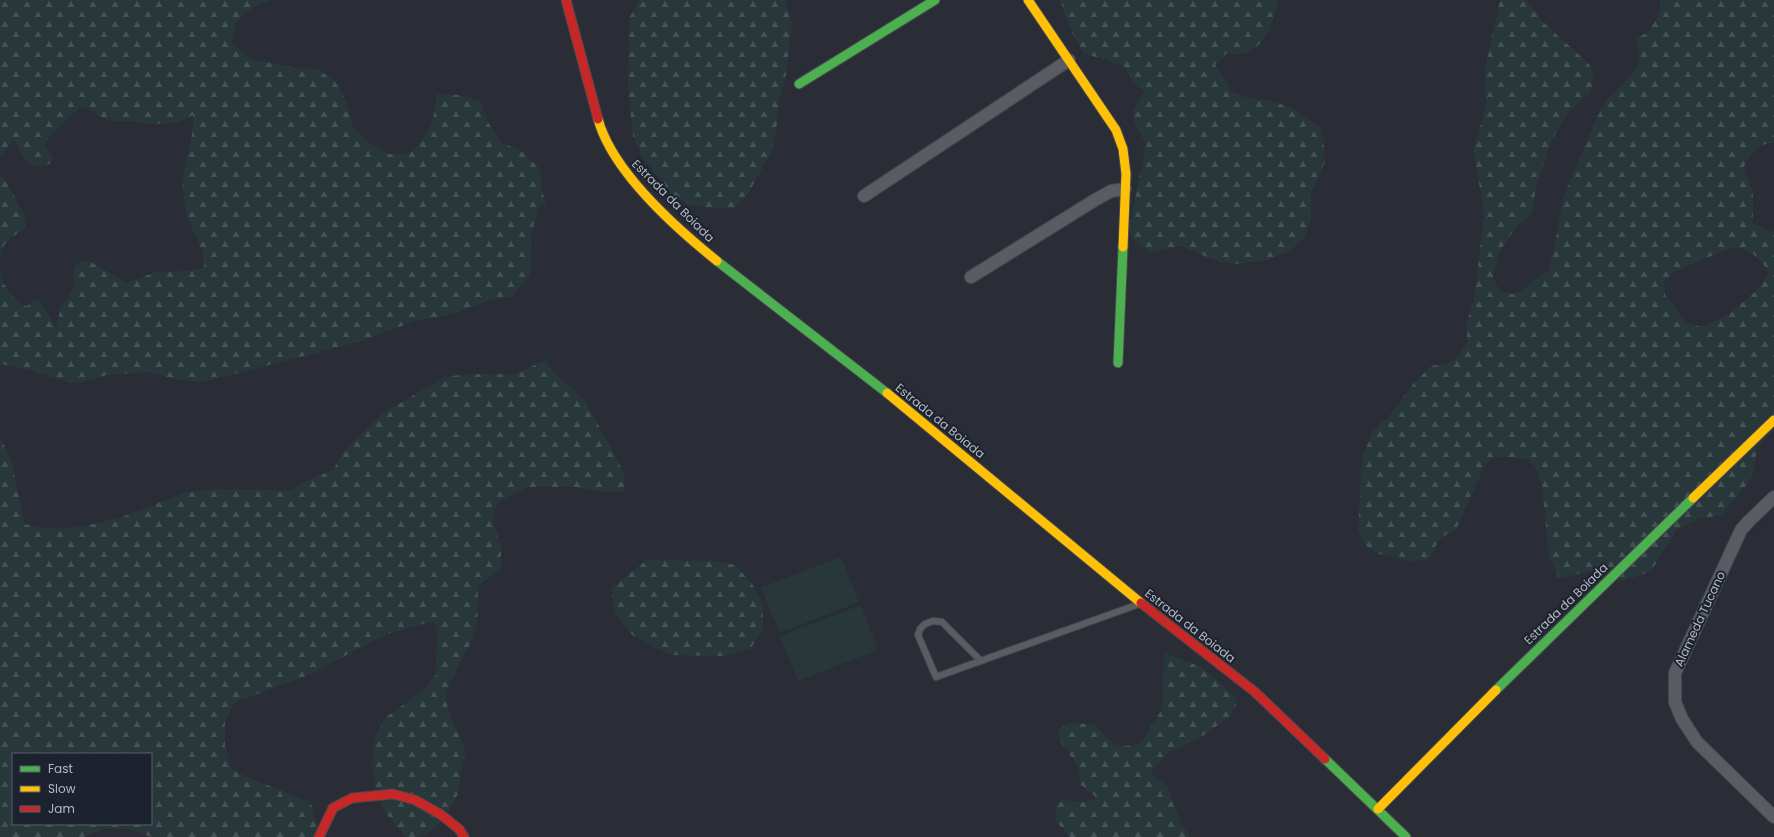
<svg xmlns="http://www.w3.org/2000/svg" width="1774" height="837" viewBox="0 0 1774 837" font-family="Poppins,sans-serif">
<defs>
<pattern id="forest-firs" width="22" height="20" patternUnits="userSpaceOnUse"><rect width="22" height="20" fill="#28373a"/><path d="M5 1l3.5 6h-7zM16 11l3.5 6h-7z" fill="#455255"/></pattern>
</defs>
<rect width="100%" height="100%" fill="#2a2d35"/>
<g fill="url(#forest-firs)" fill-rule="evenodd">
<path d="M 0,0 L 271,0 L 254,7 L 236,22 L 232,43 L 250,59 L 296,68 L 317,69 L 335,81 L 347,102 L 352,126 L 367,142 L 388,154 L 409,154 C 431,133 433,124 437,94 L 459,95 L 480,101 L 488,122 L 500,141 L 524,153 L 539,168 L 542,190 L 546,205 L 543,203 L 538,208 L 531,236 L 530,275 L 512,297 L 491,300 L 446,316 L 421,319 L 355,343 L 202,382 L 177,380 L 150,372 L 106,375 L 81,383 L 68,382 L 27,369 L 0,364 L 0,268 L 3,283 L 20,305 L 27,306 L 35,299 L 40,300 L 56,328 L 61,307 L 74,286 L 74,268 L 80,261 L 91,262 L 126,283 L 156,272 L 192,271 L 204,267 C 205,250 195,236 189,221 C 186,212 184,200 183,191 C 181,164 195,140 193,115 L 177,123 L 149,124 L 130,121 L 108,121 L 84,107 L 80,107 L 46,141 L 45,147 L 53,157 L 51,163 C 28,175 23,155 14,139 L 0,156 Z"/>
<polygon points="640,0 785,0 792,23 786,75 780,97 777,124 772,151 749,192 735,208 714,208 692,205 673,196 641,155 633,136 628,89 629,18"/>
<path d="M 1061,0 L 1279,0 C 1276,9 1270,32 1265,38 C 1256,50 1240,58 1227,53 L 1215,65 L 1231,91 L 1244,97 L 1269,100 L 1295,109 L 1320,127 L 1323,134 L 1325,162 L 1311,193 L 1311,218 L 1305,237 L 1288,252 L 1264,261 L 1238,264 L 1220,262 L 1180,246 L 1152,253 L 1135,242 L 1129,229 L 1146,144 L 1134,123 L 1133,110 L 1144,92 L 1134,83 L 1125,67 L 1104,59 L 1084,54 C 1074,37 1065,20 1061,0 Z"/>
<path d="M 1500,0 L 1527,0 L 1543,22 L 1589,64 L 1594,78 L 1590,93 L 1569,111 L 1552,139 L 1536,187 L 1532,213 L 1514,230 L 1499,253 L 1493,276 L 1496,285 L 1503,292 L 1513,294 L 1522,290 L 1548,271 L 1554,250 L 1563,199 L 1594,123 L 1606,101 L 1636,69 L 1640,59 L 1636,37 L 1648,33 L 1660,13 L 1660,0 L 1774,0 L 1774,143 C 1756,144 1752,152 1744,167 L 1753,193 L 1753,224 L 1774,232 L 1774,430 L 1757,449 L 1754,469 L 1749,482 L 1721,515 L 1699,519 L 1674,531 L 1674,535 L 1651,571 L 1625,581 L 1608,580 L 1591,571 L 1559,578 L 1549,556 L 1542,487 L 1535,466 L 1528,459 L 1504,457 L 1492,458 L 1485,465 L 1457,528 L 1439,539 L 1430,558 L 1414,562 L 1379,554 L 1367,547 L 1358,529 L 1362,458 L 1373,431 L 1390,415 L 1414,383 L 1431,366 L 1446,364 L 1456,359 L 1467,343 L 1467,322 L 1475,295 L 1484,211 L 1473,149 L 1486,108 L 1485,67 ZM 1733,247 C 1749,247 1762,260 1769,273 L 1758,289 L 1731,313 L 1701,327 L 1686,322 L 1665,295 L 1664,283 L 1673,272 Z"/>
<path d="M 0,174 L 9,186 L 26,219 L 24,229 C 10,239 2,241 0,260 Z"/>
<path d="M 546,360 L 555,373 L 585,401 L 618,460 L 625,479 L 623,492 L 601,492 L 576,487 L 527,487 L 497,503 L 493,523 L 501,544 L 501,569 L 478,586 C 478,602 479,619 474,635 C 470,649 444,687 446,699 C 449,720 461,735 466,754 C 460,766 461,777 459,790 C 456,804 436,831 423,836 C 418,837 410,837 405,837 L 384,811 L 375,788 L 372,761 L 375,737 L 386,717 L 423,691 L 436,675 L 437,628 L 433,621 L 387,634 L 306,676 L 235,702 L 225,722 L 225,745 L 231,769 C 257,783 285,790 311,804 L 321,837 L 151,837 L 130,829 L 104,829 L 84,837 L 0,837 L 0,437 L 12,462 L 24,524 L 44,528 L 69,528 L 89,525 L 122,517 L 184,493 L 213,489 L 291,490 L 312,478 L 333,470 L 345,450 L 383,413 L 445,377 L 466,374 L 515,374 ZM 13,754 L 151,754 L 151,824 L 13,824 Z"/>
<polygon points="647,560 715,561 735,565 751,582 763,603 763,628 751,648 726,656 672,655 652,647 631,634 615,613 611,588"/>
<path d="M 1164,654 L 1168,654 L 1201,667 L 1235,696 L 1236,705 L 1230,716 L 1206,734 L 1168,753 L 1150,772 L 1168,787 L 1181,823 L 1190,837 L 1070,837 L 1055,820 L 1056,806 L 1061,800 L 1085,802 L 1097,798 L 1081,785 L 1078,766 L 1060,741 L 1058,730 L 1068,723 L 1093,724 C 1111,741 1114,751 1141,743 L 1162,709 Z"/>
</g>
<g fill="#28373a">
<polygon points="841,557 859,602 779,633 761,587"/>
<polygon points="861,605 878,650 798,681 780,636"/>
</g>
<g fill="none" stroke-linecap="round" stroke-linejoin="round">
<defs>
<polyline id="lane" points="981,661 942,622 933,621 925,624 920,629 918,635 936,677 1139,604"/>
<g id="street">
<polyline points="864,196 1069,60"/>
<polyline points="971,277 1095,200 1111,191 1125,189"/>
<polyline points="1774,497 1749,521 1741,530 1675,673 1675,702 1682,719 1697,742 1774,817"/>
</g>
<g id="fast">
<polyline points="799,84 935,0"/>
<polyline points="717,261 887,393"/>
<polyline points="1118,363 1123,247"/>
<polyline points="1496,690 1693,498"/>
<polyline points="1325,759 1406,837"/>
</g>
<g id="slow">
<polyline points="1028,0 1116,130 1123,149 1126,174 1123,247"/>
<path d="M 598,119 C 612,171 676,228 717,261"/>
<polyline points="887,393 1141,603"/>
<polyline points="1693,498 1774,420"/>
<polyline points="1378,809 1496,690"/>
</g>
<g id="jam">
<polyline points="566,0 598,119"/>
<polyline points="1141,603 1255,692 1325,759"/>
<polyline points="319,837 333,808 352,798 393,794 415,800 440,814 459,829 464,837"/>
</g>
</defs>
<use href="#lane" stroke="#46484d" stroke-width="8"/>
<use href="#street" stroke="#46484d" stroke-width="14"/>
<use href="#fast" stroke="#46484d" stroke-width="11"/>
<use href="#slow" stroke="#46484d" stroke-width="11"/>
<use href="#jam" stroke="#46484d" stroke-width="11"/>
<use href="#lane" stroke="#595c63" stroke-width="6"/>
<use href="#street" stroke="#595c63" stroke-width="12"/>
<use href="#fast" stroke="#4caf50" stroke-width="9"/>
<use href="#slow" stroke="#ffc107" stroke-width="9"/>
<use href="#jam" stroke="#c62828" stroke-width="9"/>
</g>
<g text-anchor="middle" stroke-width="4" stroke-linejoin="round" paint-order="stroke">
<g font-size="12" fill="#b4b9c5" stroke="#1d232e">
<text transform="translate(673 201) rotate(45)" y="4">Estrada da Boiada</text>
<text transform="translate(940 421) rotate(39)" y="4">Estrada da Boiada</text>
<text transform="translate(1566 604) rotate(-44)" y="4">Estrada da Boiada</text>
<text transform="translate(1700 619) rotate(-65)" y="4">Alameda Tucano</text>
<text transform="translate(1190 626) rotate(38)" y="4">Estrada da Boiada</text>
</g>
</g>
<rect x="12" y="753" width="140" height="72" fill="#1d232e" stroke="#595f6a"/>
<rect x="20" y="766" width="20" height="6" fill="#4caf50" stroke="#595f6a"/>
<text x="48" y="773" font-size="12" fill="#b4b9c5">Fast</text>
<rect x="20" y="786" width="20" height="6" fill="#ffc107" stroke="#595f6a"/>
<text x="48" y="793" font-size="12" fill="#b4b9c5">Slow</text>
<rect x="20" y="806" width="20" height="6" fill="#c62828" stroke="#595f6a"/>
<text x="48" y="813" font-size="12" fill="#b4b9c5">Jam</text>
</svg>
